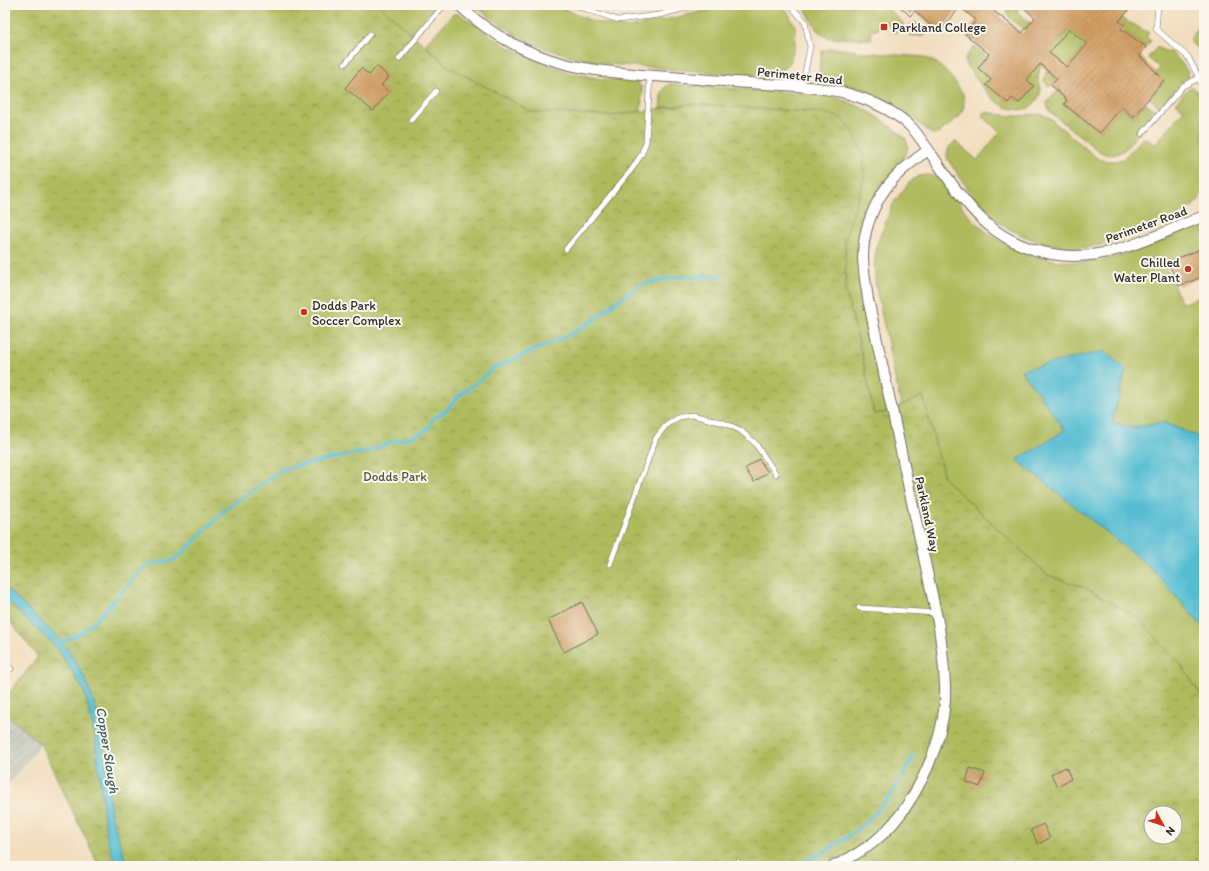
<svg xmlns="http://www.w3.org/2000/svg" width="1209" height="871" viewBox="0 0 1209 871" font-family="Itim,sans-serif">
<defs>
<pattern id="industrial-furrows" width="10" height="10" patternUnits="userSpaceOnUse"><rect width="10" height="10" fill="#c3c6b9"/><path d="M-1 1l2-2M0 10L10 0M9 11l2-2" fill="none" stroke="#a8aa9f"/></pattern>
<pattern id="park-crowns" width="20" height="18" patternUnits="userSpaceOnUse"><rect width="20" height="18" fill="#aebb5d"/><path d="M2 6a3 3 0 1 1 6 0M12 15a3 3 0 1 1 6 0" fill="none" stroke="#8e984d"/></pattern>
<pattern id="building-hatch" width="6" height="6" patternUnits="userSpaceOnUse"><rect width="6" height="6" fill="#d29f63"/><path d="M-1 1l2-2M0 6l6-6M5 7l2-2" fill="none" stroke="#ab8252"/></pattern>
</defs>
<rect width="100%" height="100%" fill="#fbf7ec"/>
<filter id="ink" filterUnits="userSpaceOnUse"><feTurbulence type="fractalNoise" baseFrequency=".025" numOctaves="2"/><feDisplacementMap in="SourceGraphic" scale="8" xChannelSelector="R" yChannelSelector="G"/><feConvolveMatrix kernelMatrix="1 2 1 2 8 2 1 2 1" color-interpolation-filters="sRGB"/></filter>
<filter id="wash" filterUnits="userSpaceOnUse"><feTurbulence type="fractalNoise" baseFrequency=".012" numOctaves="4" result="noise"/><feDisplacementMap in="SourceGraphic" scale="16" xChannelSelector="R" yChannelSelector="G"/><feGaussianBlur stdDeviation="0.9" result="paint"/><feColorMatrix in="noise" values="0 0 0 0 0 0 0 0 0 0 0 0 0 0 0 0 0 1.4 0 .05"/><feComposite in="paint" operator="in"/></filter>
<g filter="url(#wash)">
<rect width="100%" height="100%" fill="#f2ddbe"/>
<polygon fill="url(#industrial-furrows)" points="5,713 41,744 5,788"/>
<g fill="#aebb5d" stroke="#6c7344">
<polygon points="379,5 435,5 412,34"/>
<polygon points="473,5 555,5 594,22 628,28 705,11 724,5 776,5 787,11 795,26 795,44 790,63 783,69 766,74 746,75 608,64 578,58 544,48 518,36"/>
<path d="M 803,5 L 884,5 L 904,24 C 901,28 896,36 891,30 L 893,28 L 884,21 L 877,30 L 872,30 L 871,39 L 828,38 L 817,30 Z"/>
<path d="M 1007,5 L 1021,5 L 1016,11 L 1030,23 L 1024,30 C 1016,23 1004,17 1007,5 Z"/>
<polygon points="1204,13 1204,53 1191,43 1190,40 1202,20"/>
<polygon points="453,14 459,14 506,46 534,59 568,72 601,79 632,81 638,83 642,88 641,111 610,116 532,112 449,67 425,45"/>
<polygon points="1116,18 1121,18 1149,33 1146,37 1151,41 1146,47 1124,31 1124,25"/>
<polygon points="912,23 916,23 927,32 924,36 910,35 907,33 907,29"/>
<polygon points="1069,29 1087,44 1067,67 1048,71 1057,79 1049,87 1044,81 1050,52"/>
<path d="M 975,46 L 987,57 L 978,68 L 991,80 L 986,85 L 1012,98 L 1019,103 L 1033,86 L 1023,77 L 1043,60 C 1041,66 1038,73 1038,78 C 1038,83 1041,88 1040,93 C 1038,100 1032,107 1026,109 C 997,115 979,82 965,63 L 965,58 Z"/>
<path d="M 1157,47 L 1168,53 L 1170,51 C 1177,58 1186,66 1189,76 L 1181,82 L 1162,106 L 1159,106 L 1149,98 L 1164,81 L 1156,72 L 1160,68 L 1148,58 Z"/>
<polygon points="832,48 872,53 924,57 938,64 951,77 963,94 964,106 960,116 939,133 932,134 897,106 864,89 831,82 823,78 819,71 822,51"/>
<path d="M 669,84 L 826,95 C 859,103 879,116 905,138 L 908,146 L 906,154 L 884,183 L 872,203 L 862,291 L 887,412 L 874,414 L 863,359 L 846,293 L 845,239 L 864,179 L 824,113 L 692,104 L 660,108 C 661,99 660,90 669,84 Z"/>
<path d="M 1193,87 C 1203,95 1201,116 1202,128 C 1204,144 1204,160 1204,176 C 1204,181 1205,187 1203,191 C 1202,194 1199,199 1197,202 C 1180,220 1106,248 1080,248 C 1057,247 1030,241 1010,229 C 982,214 966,185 948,160 C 945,152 949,147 955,141 L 977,160 L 1000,132 L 982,116 L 985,112 C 994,113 1004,116 1014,116 C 1027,117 1036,111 1048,117 L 1098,159 L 1108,161 L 1115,161 L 1123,159 L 1143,138 L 1147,139 L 1155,145 L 1184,110 L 1177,104 L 1177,101 L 1189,88 Z"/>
<path d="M 1058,92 L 1067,100 L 1064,104 L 1100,133 L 1119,109 L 1118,104 L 1133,117 L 1145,103 L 1157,112 L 1124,150 C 1115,156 1109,156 1100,152 L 1049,111 L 1047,103 L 1051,97 Z"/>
<path d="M 928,175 C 931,176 934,176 937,177 C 948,183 955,198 962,207 C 966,213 971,219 976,223 C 1018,262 1077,271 1130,253 C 1155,245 1179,233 1204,224 L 1204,248 L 1164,264 L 1182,304 L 1204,296 L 1204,439 L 1162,422 L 1133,428 L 1112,422 L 1126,370 L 1021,371 L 1066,430 L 1018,460 L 1151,568 L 1204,628 L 1204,700 L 1181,665 L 1086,588 L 1047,575 L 944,478 L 923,396 L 901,406 L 876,287 L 874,266 L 877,244 L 894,202 L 909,183 L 918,176 Z"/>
</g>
<path fill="url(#park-crowns)" stroke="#6c7344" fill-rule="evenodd" d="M 5,5 L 379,5 L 449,67 L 532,112 L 610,116 L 692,104 L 824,113 L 841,118 L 853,130 L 864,158 L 864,179 L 845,239 L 846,293 L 863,359 L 874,414 L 887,412 L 923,396 L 944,478 L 1047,575 L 1086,588 L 1139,619 L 1181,665 L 1204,700 L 1204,866 L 99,866 L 41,745 L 5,713 L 5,698 L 38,657 L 5,615 ZM 1151,813 L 1175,813 L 1175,837 L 1151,837 Z"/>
<g fill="#55bdd2" stroke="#40747e">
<polygon points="1105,351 1126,370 1112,422 1133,428 1162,422 1204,439 1204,628 1151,568 1017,460 1065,430 1021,370"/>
<polygon points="5,587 58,638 70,652 85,678 99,717 106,763 111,814 125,859 129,866 119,866 111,852 106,834 94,731 84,691 57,648 5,599"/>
</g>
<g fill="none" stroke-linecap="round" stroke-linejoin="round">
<g stroke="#55bdd2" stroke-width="3.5">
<polyline points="59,644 79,634 95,621 122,592 139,572 152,563 171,561 183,553 224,511 283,469 373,450 391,442 414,436 428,429 433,419 447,410 456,398 480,380 492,369 571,334 591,322 616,302 642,284 677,277 722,276"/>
<path d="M 796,866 C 806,861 817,857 826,851 C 865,829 897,796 913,755"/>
</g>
</g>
<g id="blocks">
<g fill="url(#building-hatch)" fill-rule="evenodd">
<path d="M 898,5 L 986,5 L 1022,33 L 1035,18 L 1021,5 L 1133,5 L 1119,21 L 1124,25 L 1121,29 L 1146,47 L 1140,56 L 1164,80 L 1133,117 L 1122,107 L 1100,133 L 1064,104 L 1067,100 L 1051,85 L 1057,79 L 1040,64 L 1027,80 L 1034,86 L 1019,103 L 1012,98 L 1008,103 L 986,85 L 991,80 L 978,68 L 989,54 L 965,34 L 976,20 L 960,7 L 939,33 L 915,11 L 910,16 ZM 1069,29 L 1087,44 L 1067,67 L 1049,53 Z"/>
<polygon points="377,66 389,77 381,85 389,92 373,111 345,88 361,68 369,75"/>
<polygon points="1204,248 1204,276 1179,286 1168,262"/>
<polygon points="759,459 768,472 754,482 745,469"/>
<polygon points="582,602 598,634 564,652 548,620"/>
<polygon points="1066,767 1071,779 1057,786 1051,774"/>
<polygon points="970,768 985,773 980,787 966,782"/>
<polygon points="1043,824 1050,838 1038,844 1031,830"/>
</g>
</g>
</g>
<g filter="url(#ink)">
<use href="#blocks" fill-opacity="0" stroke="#71695e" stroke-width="1"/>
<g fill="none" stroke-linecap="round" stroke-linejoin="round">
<defs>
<g id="lane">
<polyline points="574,5 618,20 659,15 697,5"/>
<polyline points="790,5 805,22 810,47 802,87"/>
<polyline points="1158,5 1156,29 1188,57 1199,78 1204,93"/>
<polyline points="399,59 444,5"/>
<polyline points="345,64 370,34"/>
<polyline points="411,120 436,91"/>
<polyline points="1142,134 1183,86 1199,78"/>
<polyline points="566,249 632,169 641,155 646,142 650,76"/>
<polyline points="610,564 656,438 667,424 679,417 692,415 724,423 740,430 755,443 776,474"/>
<polyline points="859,608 936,613"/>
<polyline points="5,663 11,669"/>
<polyline points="738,862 739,866"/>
</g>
<g id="street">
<path d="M 459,5 C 493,38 538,60 584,68 C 612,73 640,75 668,77 C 700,79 732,82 764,84 C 796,86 829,87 859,97 C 878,104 899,114 913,129 C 923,141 931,154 940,167 C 970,211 996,244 1052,254 C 1105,264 1156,235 1204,216"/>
<path d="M 834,866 C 848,859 863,851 875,841 C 913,810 942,748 945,700 C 946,675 942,651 939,627 L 868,299 C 866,285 863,270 863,256 C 863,228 876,197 895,177 C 905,167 917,158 928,150"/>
</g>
</defs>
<use href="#lane" stroke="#71695e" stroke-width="6"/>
<use href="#street" stroke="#71695e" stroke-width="12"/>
<use href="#lane" stroke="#fff" stroke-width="5"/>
<use href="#street" stroke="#fff" stroke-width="10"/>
</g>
</g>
<g fill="#c8321e" stroke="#fbf7ec" stroke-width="1.5">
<rect x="880" y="23" width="8" height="8" rx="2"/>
<circle cx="1188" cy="269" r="4"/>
<circle cx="304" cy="312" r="4"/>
</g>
<g text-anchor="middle" stroke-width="4" stroke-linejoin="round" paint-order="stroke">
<g font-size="13" fill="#2b2b2b" stroke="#fbf7ec" text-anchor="start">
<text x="892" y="32">Parkland College</text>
<text x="1180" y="267" text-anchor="end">Chilled<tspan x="1180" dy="15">Water Plant</tspan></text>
<text x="312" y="310">Dodds Park<tspan x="312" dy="15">Soccer Complex</tspan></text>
</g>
<g font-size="13" fill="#2b2b2b" stroke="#fbf7ec">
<text transform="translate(800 75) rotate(6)" y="5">Perimeter Road</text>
<text transform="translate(1146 224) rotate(-20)" y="5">Perimeter Road</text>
<text transform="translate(928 514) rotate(78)" y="5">Parkland Way</text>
</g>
<g font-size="13" fill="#52563a" stroke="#fbf7ec">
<text x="395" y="481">Dodds Park</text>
</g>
<g font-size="14" font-style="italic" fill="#3a5e65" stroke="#fbf7ec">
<text transform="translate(108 750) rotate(81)" y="5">Copper Slough</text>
</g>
</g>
<rect width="1209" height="871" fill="none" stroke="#fbf7ec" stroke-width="20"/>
<g transform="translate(1163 825) rotate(130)"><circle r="19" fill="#fbf7ec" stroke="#a8a59f"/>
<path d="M0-3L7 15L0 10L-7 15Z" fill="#c8321e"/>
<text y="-6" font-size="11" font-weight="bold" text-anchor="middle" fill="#2b2b2b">N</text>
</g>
</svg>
